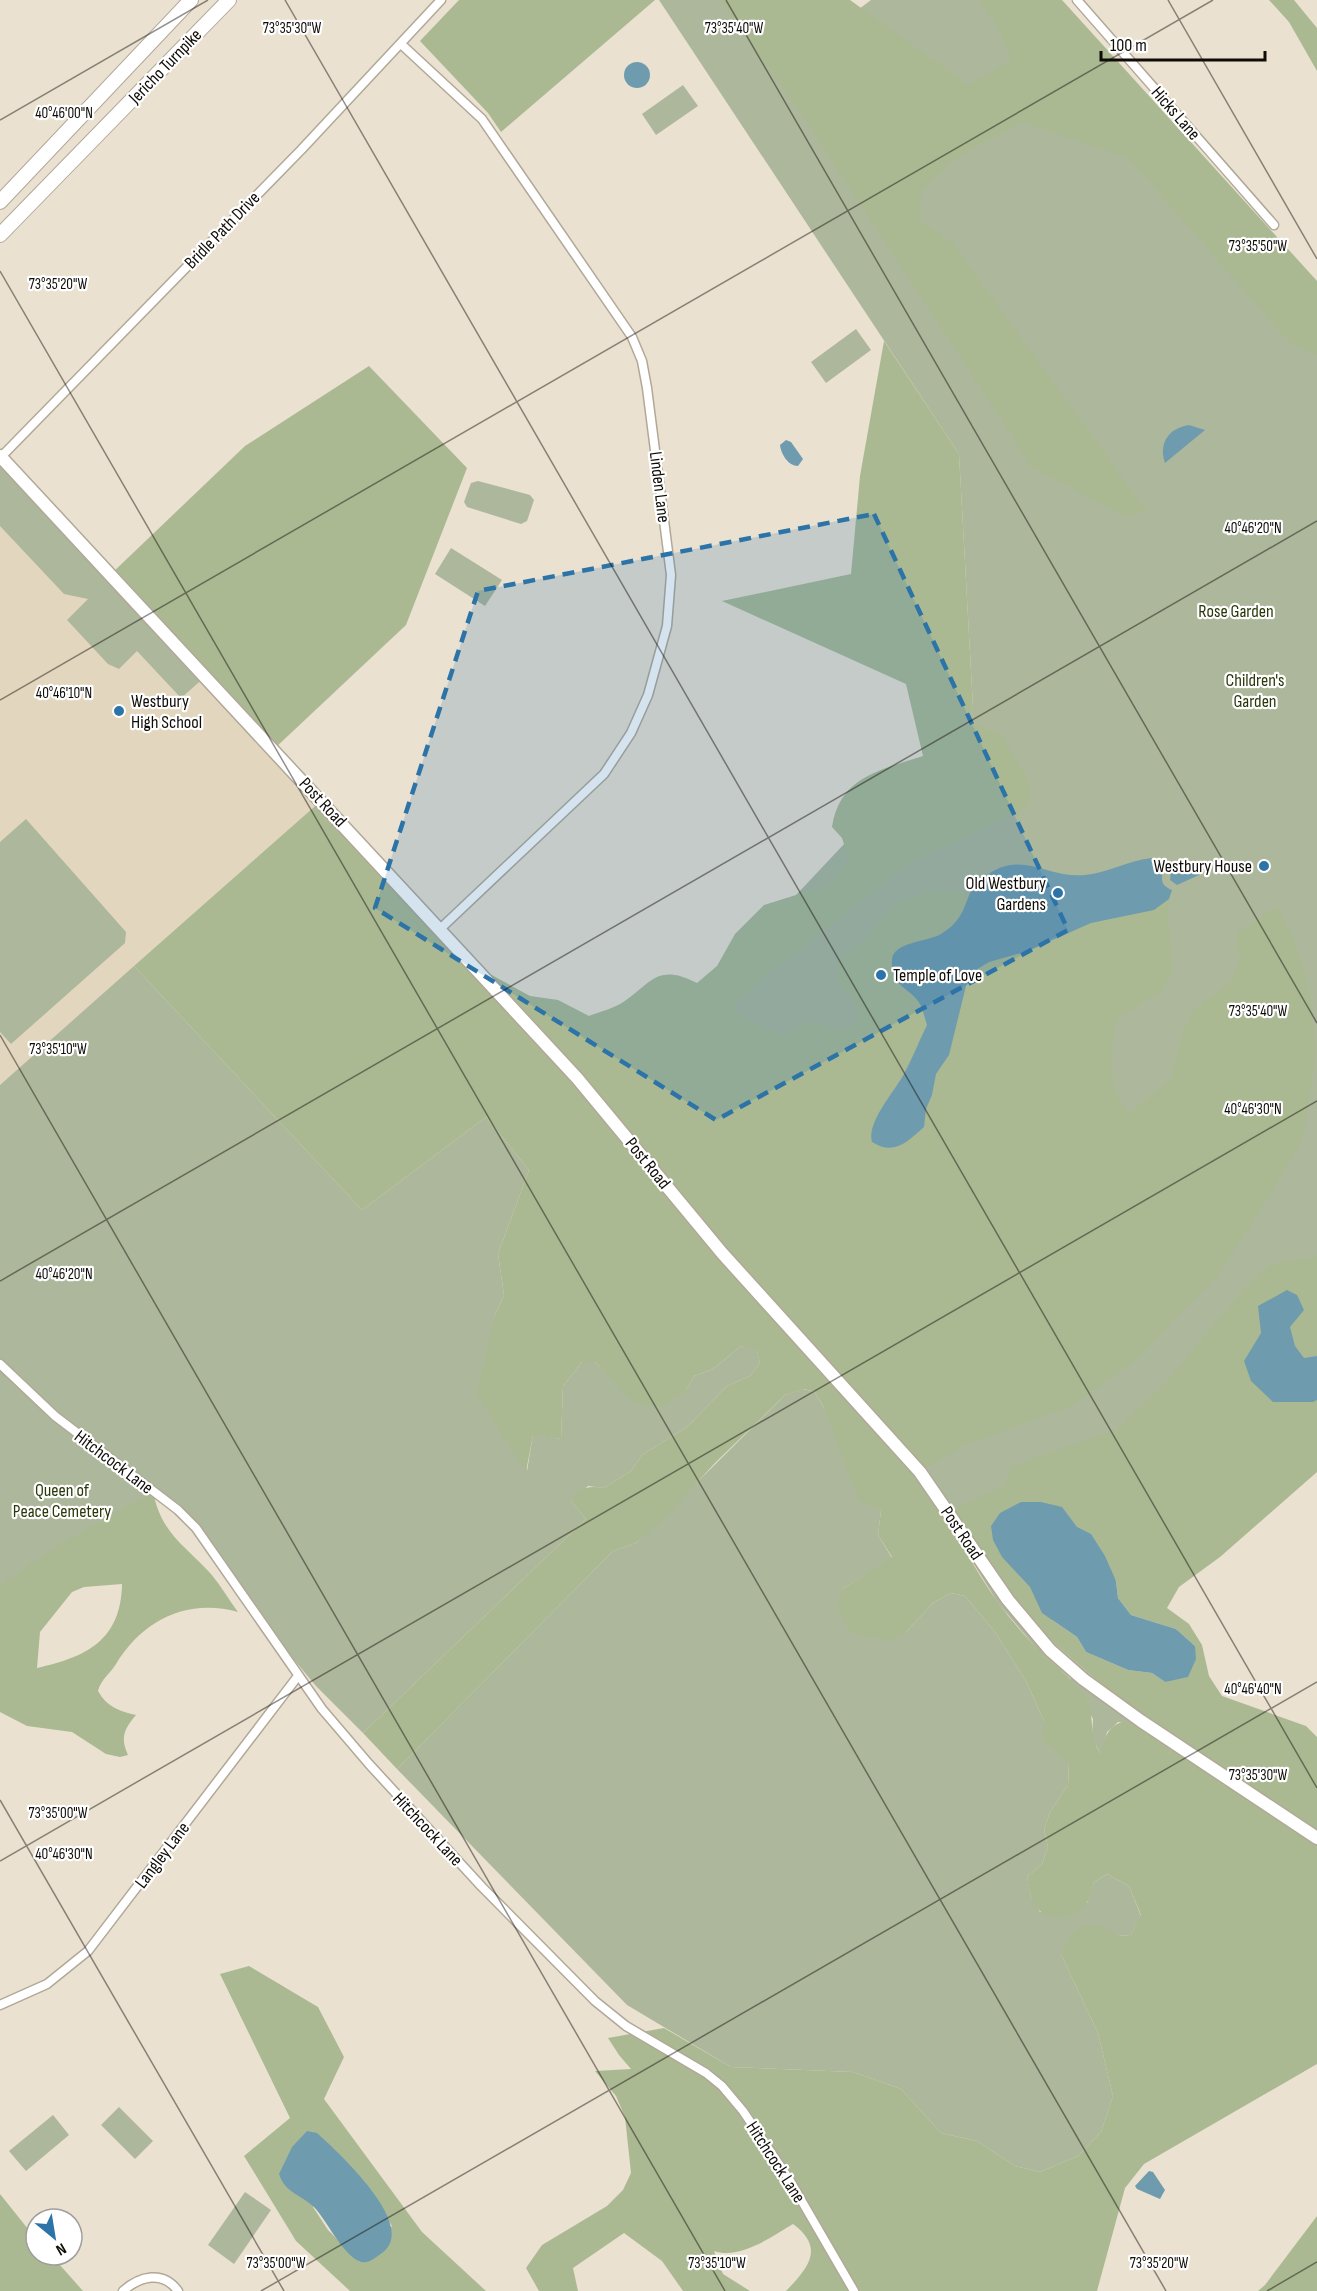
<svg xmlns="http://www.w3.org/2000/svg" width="1317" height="2291" viewBox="0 0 1317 2291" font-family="'Sofia Sans Condensed',sans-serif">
<rect width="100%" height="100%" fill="#eae1d0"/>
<polygon fill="#e2d6be" points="0,456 322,800 0,1085"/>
<g fill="#adb79b">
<polygon points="659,0 786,0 817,41 871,0 1018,0 1317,292 1317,1452 1039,1628 624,1078 973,707 959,454"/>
<polygon points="683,85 698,106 656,135 642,114"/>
<polygon points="856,329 871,350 826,383 811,362"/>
<polygon points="0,455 206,676 181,698 137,651 119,669 108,664 67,620 88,599 64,594 0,526"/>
<polygon points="478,481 530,495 534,500 527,521 521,524 467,507 464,502 471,483"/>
<polygon points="451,548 502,580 485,606 435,574"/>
<polygon points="26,819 126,932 125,943 11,1044 0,1032 0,842"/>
<polygon points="134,966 362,1210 486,1117 529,1170 498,1254 504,1295 495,1315 527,1471 533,1434 561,1439 563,1386 582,1362 595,1362 607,1374 686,1390 694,1376 713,1369 741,1346 757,1350 760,1363 750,1376 727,1386 687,1427 642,1455 631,1471 604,1488 588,1486 571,1501 586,1519 363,1733 316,1686 266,1626 196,1528 153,1492 0,1657 0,1085"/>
<polygon points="803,1389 815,1392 881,1510 878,1535 892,1558 843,1589 906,1632 934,1602 951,1593 965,1596 995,1632 1026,1681 1044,1721 1069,1763 1068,1785 1050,1812 1044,1829 1048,1847 1042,1864 1027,1877 1031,1896 1040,1912 1087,1903 1094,1882 1107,1874 1129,1886 1141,1916 1131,1935 1118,1936 1061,1954 1098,2033 1113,2096 1101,2132 1078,2156 1040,2172 1015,2166 977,2141 941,2133 901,2089 853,2072 731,2067 627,2005 397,1769 613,1551 636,1543 785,1395"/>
<polygon points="948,1511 1032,1624 1108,1690 1162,1728 1118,1722 1107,1732 1101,1755 1092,1737 1093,1719 1070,1678 1038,1650 998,1603 962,1545"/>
<polygon points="119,2107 153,2141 135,2159 101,2125"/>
<polygon points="53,2115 69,2135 26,2171 9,2151"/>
<polygon points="245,2192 271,2210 234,2264 208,2245"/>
</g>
<g fill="#abb992" fill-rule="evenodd">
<polygon points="459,0 655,0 501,132 488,113 420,41"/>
<polygon points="720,0 850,0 968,85 1011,60 997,25 979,0 1062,0 1317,281 1317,355 1290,343 1129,158 1022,122 953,160 921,191 919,220 951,241 1146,511 1128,517 1033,468 805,119"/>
<polygon points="1269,0 1294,0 1317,28 1317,71 1289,22"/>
<path d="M 884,341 L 959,454 L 973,707 L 953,732 L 971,723 L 1002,736 L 1028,780 L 1030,798 L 1020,811 L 911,863 L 763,978 L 734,1005 L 741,1017 L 782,1035 L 810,1021 L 840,1030 L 858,1023 L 854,1001 L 839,986 L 836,962 L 866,939 L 896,902 L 935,890 L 970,893 C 959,927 941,940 906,945 L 898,985 L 919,1002 L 927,1026 L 904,1073 L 878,1115 L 889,1149 L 898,1148 L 924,1127 L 926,1109 L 932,1095 L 936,1074 L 949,1055 L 966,986 L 976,970 L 989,962 L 1028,951 L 1054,941 L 1064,932 L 1091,923 L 1154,910 L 1169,899 L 1168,920 L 1173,972 L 1160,991 L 1117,1019 C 1110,1048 1105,1091 1130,1113 L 1171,1079 L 1185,1026 L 1195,1009 L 1231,982 L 1241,958 L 1235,935 L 1277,907 L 1290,930 L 1301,960 L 1310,996 L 1316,1055 L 1302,1140 L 1266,1201 L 1217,1277 L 1132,1363 L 1071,1406 L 962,1446 L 920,1472 L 949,1511 L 1005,1486 L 1012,1466 L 1116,1430 L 1162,1387 L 1240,1294 L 1271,1264 L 1317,1257 L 1317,1356 L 1304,1358 C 1288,1338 1289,1314 1287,1290 L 1259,1306 L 1261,1333 L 1254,1342 L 1313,1402 L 1317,1400 L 1317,1472 L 1220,1557 L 1179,1587 L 1167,1608 L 1189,1624 L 1202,1645 L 1209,1676 L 1222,1696 L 1306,1726 L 1317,1737 L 1317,2064 L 1144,2164 L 1125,2188 L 1097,2291 L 786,2291 C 809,2267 825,2248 793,2224 C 771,2237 740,2260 714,2251 L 723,2274 L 750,2291 L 683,2291 L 662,2261 L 624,2233 L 573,2268 L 578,2291 L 539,2291 L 526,2268 L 542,2245 L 607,2206 L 623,2190 L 631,2173 L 625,2117 L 616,2096 L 595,2071 L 631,2069 L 619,2055 L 608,2038 L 664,2028 L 731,2067 L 853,2072 L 901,2089 L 941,2133 L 977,2141 L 1015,2166 L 1040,2172 L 1078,2156 L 1101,2132 L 1113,2096 L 1098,2033 L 1061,1954 C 1072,1925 1092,1916 1118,1936 L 1131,1935 L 1141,1915 L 1129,1886 L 1107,1874 L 1094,1882 C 1092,1888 1090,1898 1086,1904 C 1077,1916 1053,1923 1040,1911 C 1031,1904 1029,1888 1027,1877 L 1042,1864 L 1048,1847 L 1044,1829 L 1050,1812 L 1068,1785 L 1069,1763 L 1042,1739 L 1044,1721 L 1026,1681 L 995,1632 L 965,1596 L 951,1593 L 934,1602 L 906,1632 L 891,1640 L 866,1637 L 850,1630 L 841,1616 L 838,1602 L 843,1589 L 892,1557 L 878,1535 L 881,1510 L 859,1501 L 823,1406 L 815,1392 L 804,1389 L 785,1395 L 716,1462 L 666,1516 L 636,1543 L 613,1551 L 397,1769 L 363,1733 L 586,1519 L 571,1501 C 576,1486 591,1486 604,1488 L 631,1471 L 642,1455 L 687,1427 L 727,1386 L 750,1376 L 760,1363 L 757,1351 L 741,1346 L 713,1369 L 694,1376 L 686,1390 L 663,1407 L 635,1404 L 595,1362 L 582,1362 L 563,1386 L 561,1439 L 533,1435 L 526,1472 L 477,1394 L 495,1315 L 504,1295 L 498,1254 L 529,1170 L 486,1117 L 362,1210 L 134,966 L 322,800 L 475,966 L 530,996 L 558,1000 L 589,1016 C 599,1012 611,1009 620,1004 C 650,986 655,961 697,983 L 717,966 L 735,934 L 764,905 L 828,885 L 849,859 L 842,838 L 832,827 C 840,776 881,770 923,756 L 906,684 L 722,601 L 851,574 L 860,476 ZM 1062,1507 L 1077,1527 L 1091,1534 L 1116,1581 L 1118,1598 L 1131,1615 L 1176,1629 L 1195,1646 L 1165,1682 L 1152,1673 L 1128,1670 L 1086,1652 L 1077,1637 L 1042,1613 L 1030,1587 L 1002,1557 L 993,1540 ZM 949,1514 L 1032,1624 L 1108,1690 L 1161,1727 C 1127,1720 1108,1713 1101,1754 C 1087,1735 1097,1713 1083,1694 C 1070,1675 1050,1662 1034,1645 C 997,1607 969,1563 949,1514 Z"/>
<polygon points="369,366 467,468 406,625 274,749 111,574 245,446"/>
<path d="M 153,1492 C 162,1535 185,1545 211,1574 C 221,1586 229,1600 238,1612 C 187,1598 143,1620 116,1664 C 110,1674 101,1679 98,1691 C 107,1707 119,1711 136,1715 C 124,1729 120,1738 128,1755 L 120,1757 L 106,1754 L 72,1732 L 27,1726 L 0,1712 L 0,1586 L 62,1543 ZM 122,1584 C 121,1640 87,1657 37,1668 L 40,1632 L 72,1592 L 84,1587 Z"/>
<path d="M 249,1966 L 318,2007 L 344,2057 L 324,2099 L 422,2232 L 486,2291 L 350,2291 L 296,2241 L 244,2156 L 290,2118 L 220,1974 ZM 317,2134 L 364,2181 L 392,2226 L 360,2262 L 328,2230 L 313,2207 Z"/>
<polygon points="0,2194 36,2239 36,2255 51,2255 83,2291 0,2291"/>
<polygon points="1317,2216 1317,2291 1258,2291 1265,2285"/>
</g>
<g fill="#6e9cae">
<circle cx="637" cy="75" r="13"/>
<path d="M 1189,425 L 1205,430 L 1165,463 C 1158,443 1169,428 1189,425 Z"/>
<path d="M 786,440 L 791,442 L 803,459 L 798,466 C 788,466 781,454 780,445 Z"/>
<path d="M 1152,858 L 1163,872 C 1160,882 1163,886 1172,890 L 1169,899 L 1154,910 L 1091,923 L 1028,951 L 989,962 L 976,970 L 966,986 L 949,1055 L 936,1074 L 932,1095 L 926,1109 L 924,1127 C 907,1142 894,1156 872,1142 C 866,1122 896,1090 905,1072 C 913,1057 919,1041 927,1025 C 925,1019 923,1010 920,1004 C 911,988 890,987 892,960 C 893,942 927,942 941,934 C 971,916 962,895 980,880 C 1021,846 1045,879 1085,875 C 1108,873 1129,860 1152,858 Z"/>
<polygon points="1194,861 1199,867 1199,875 1177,885 1170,880 1171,871"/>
<polygon points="1287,1290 1297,1295 1304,1310 1290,1327 1295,1346 1304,1358 1317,1356 1317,1400 1313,1402 1273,1402 1251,1381 1244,1361 1261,1333 1258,1306"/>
<polygon points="1021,1502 1041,1502 1062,1507 1077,1527 1091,1534 1105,1556 1116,1581 1118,1598 1131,1615 1176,1629 1195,1646 1196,1659 1188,1677 1165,1682 1152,1673 1128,1670 1086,1652 1077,1637 1042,1613 1030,1587 1002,1557 993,1540 991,1526 1000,1513"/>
<path d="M 307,2131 L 317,2133 C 338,2152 420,2227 382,2253 C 376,2257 369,2264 361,2262 C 343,2256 326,2219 314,2207 C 300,2194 285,2193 279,2174 L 292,2147 Z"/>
<polygon points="1149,2171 1153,2172 1165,2190 1160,2199 1137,2189 1135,2186"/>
</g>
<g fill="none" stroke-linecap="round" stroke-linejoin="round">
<defs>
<g id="minor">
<polyline points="1077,0 1274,225"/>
<polyline points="401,44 482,119 632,337 642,361 647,388 671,575 667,626 648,695 631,733 604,774 440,929"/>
<polyline points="1,457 301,150 441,0"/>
<polyline points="0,1364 55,1416 178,1510 196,1528 322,1709 369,1764 482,1887 595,2001 626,2026 706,2073 722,2086 743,2111 789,2179 854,2291"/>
<polyline points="0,2005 47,1984 88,1951 298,1676"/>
<path d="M 123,2291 C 140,2276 163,2270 178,2291"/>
</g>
<polyline id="secondary" points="0,456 577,1078 722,1253 920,1472 1008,1600 1050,1650 1083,1679 1141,1721 1317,1838"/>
<g id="primary">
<polyline points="0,202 191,0"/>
<polyline points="0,235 229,0"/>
</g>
</defs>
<use href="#minor" stroke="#b1a898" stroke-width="11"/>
<use href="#secondary" stroke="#b1a898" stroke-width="15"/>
<use href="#primary" stroke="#b1a898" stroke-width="16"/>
<use href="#minor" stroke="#fff" stroke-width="8"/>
<use href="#secondary" stroke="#fff" stroke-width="12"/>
<use href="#primary" stroke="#fff" stroke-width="14"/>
</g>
<path fill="#2c73a8" fill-opacity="0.2" stroke="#2c73a8" stroke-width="4.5" stroke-dasharray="12 8" stroke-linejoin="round" d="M 874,514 L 1068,930 L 716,1120 L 375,908 L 478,591 Z"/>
<path fill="none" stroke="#0f0c07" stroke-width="1.5" stroke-opacity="0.45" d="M 285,0 L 1317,1788M 726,0 L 1317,1023M 1168,0 L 1317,259M 0,120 L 208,0M 0,271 L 1166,2291M 0,700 L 1213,0M 0,1035 L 725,2291M 0,1281 L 1317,521M 0,1800 L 284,2291M 0,1861 L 1317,1101M 261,2291 L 1317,1682M 1267,2291 L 1317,2262"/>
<g fill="#2c73a8" stroke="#fff" stroke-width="2">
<circle cx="119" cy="711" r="6"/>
<circle cx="1264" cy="866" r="6"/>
<circle cx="1058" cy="893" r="6"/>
<circle cx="881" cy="975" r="6"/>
</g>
<g text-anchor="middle" stroke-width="4.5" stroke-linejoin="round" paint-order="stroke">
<g font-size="18" fill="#0f0c07" stroke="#fff">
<text transform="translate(165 66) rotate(-46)" y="6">Jericho Turnpike</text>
<text transform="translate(1176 113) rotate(49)" y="6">Hicks Lane</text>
<text transform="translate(222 230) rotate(-46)" y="6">Bridle Path Drive</text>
<text transform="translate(660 487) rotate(83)" y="6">Linden Lane</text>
<text transform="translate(323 802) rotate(47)" y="6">Post Road</text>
<text transform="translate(648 1163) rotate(51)" y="6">Post Road</text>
<text transform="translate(114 1462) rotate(37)" y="6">Hitchcock Lane</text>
<text transform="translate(962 1533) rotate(56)" y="6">Post Road</text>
<text transform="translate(428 1829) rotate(47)" y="6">Hitchcock Lane</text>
<text transform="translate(162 1855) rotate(-53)" y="6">Langley Lane</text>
<text transform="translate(776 2162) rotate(57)" y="6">Hitchcock Lane</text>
</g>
<g font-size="18" fill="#2a3709" stroke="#fff">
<text x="1236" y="617">Rose Garden</text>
<text x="1255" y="686">Children's<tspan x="1255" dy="21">Garden</tspan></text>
<text x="62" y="1496">Queen of<tspan x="62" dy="21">Peace Cemetery</tspan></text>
</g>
<g font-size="18" fill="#0f0c07" stroke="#fff" text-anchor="start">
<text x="131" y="707">Westbury<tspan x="131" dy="21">High School</tspan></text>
<text x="1252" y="872" text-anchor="end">Westbury House</text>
<text x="1046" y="889" text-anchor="end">Old Westbury<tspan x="1046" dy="21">Gardens</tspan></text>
<text x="893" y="981">Temple of Love</text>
</g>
</g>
<g font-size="15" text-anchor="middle" fill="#0f0c07" stroke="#fff" stroke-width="4.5" stroke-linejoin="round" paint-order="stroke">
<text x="292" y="33">73°35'30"W</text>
<text x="734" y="33">73°35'40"W</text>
<text x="64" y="118">40°46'00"N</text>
<text x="1258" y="251">73°35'50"W</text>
<text x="58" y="289">73°35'20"W</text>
<text x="1253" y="533">40°46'20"N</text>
<text x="64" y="698">40°46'10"N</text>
<text x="1258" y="1016">73°35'40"W</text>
<text x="58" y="1054">73°35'10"W</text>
<text x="1253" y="1114">40°46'30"N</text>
<text x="64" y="1279">40°46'20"N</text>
<text x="1253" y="1694">40°46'40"N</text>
<text x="1258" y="1780">73°35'30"W</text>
<text x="58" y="1818">73°35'00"W</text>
<text x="64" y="1859">40°46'30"N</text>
<text x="276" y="2268">73°35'00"W</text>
<text x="717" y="2268">73°35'10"W</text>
<text x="1159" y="2268">73°35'20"W</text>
</g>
<g transform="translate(54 2237) rotate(150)"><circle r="28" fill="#ffffff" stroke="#9f9e9c" stroke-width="1.5"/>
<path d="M0-4.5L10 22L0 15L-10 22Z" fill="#2c73a8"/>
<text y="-9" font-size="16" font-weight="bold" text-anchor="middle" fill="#0f0c07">N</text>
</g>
<path d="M1101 51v9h164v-9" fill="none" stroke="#0f0c07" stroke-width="3"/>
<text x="1110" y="51" font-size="18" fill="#0f0c07" stroke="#ffffff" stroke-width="4.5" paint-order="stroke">100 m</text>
</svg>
